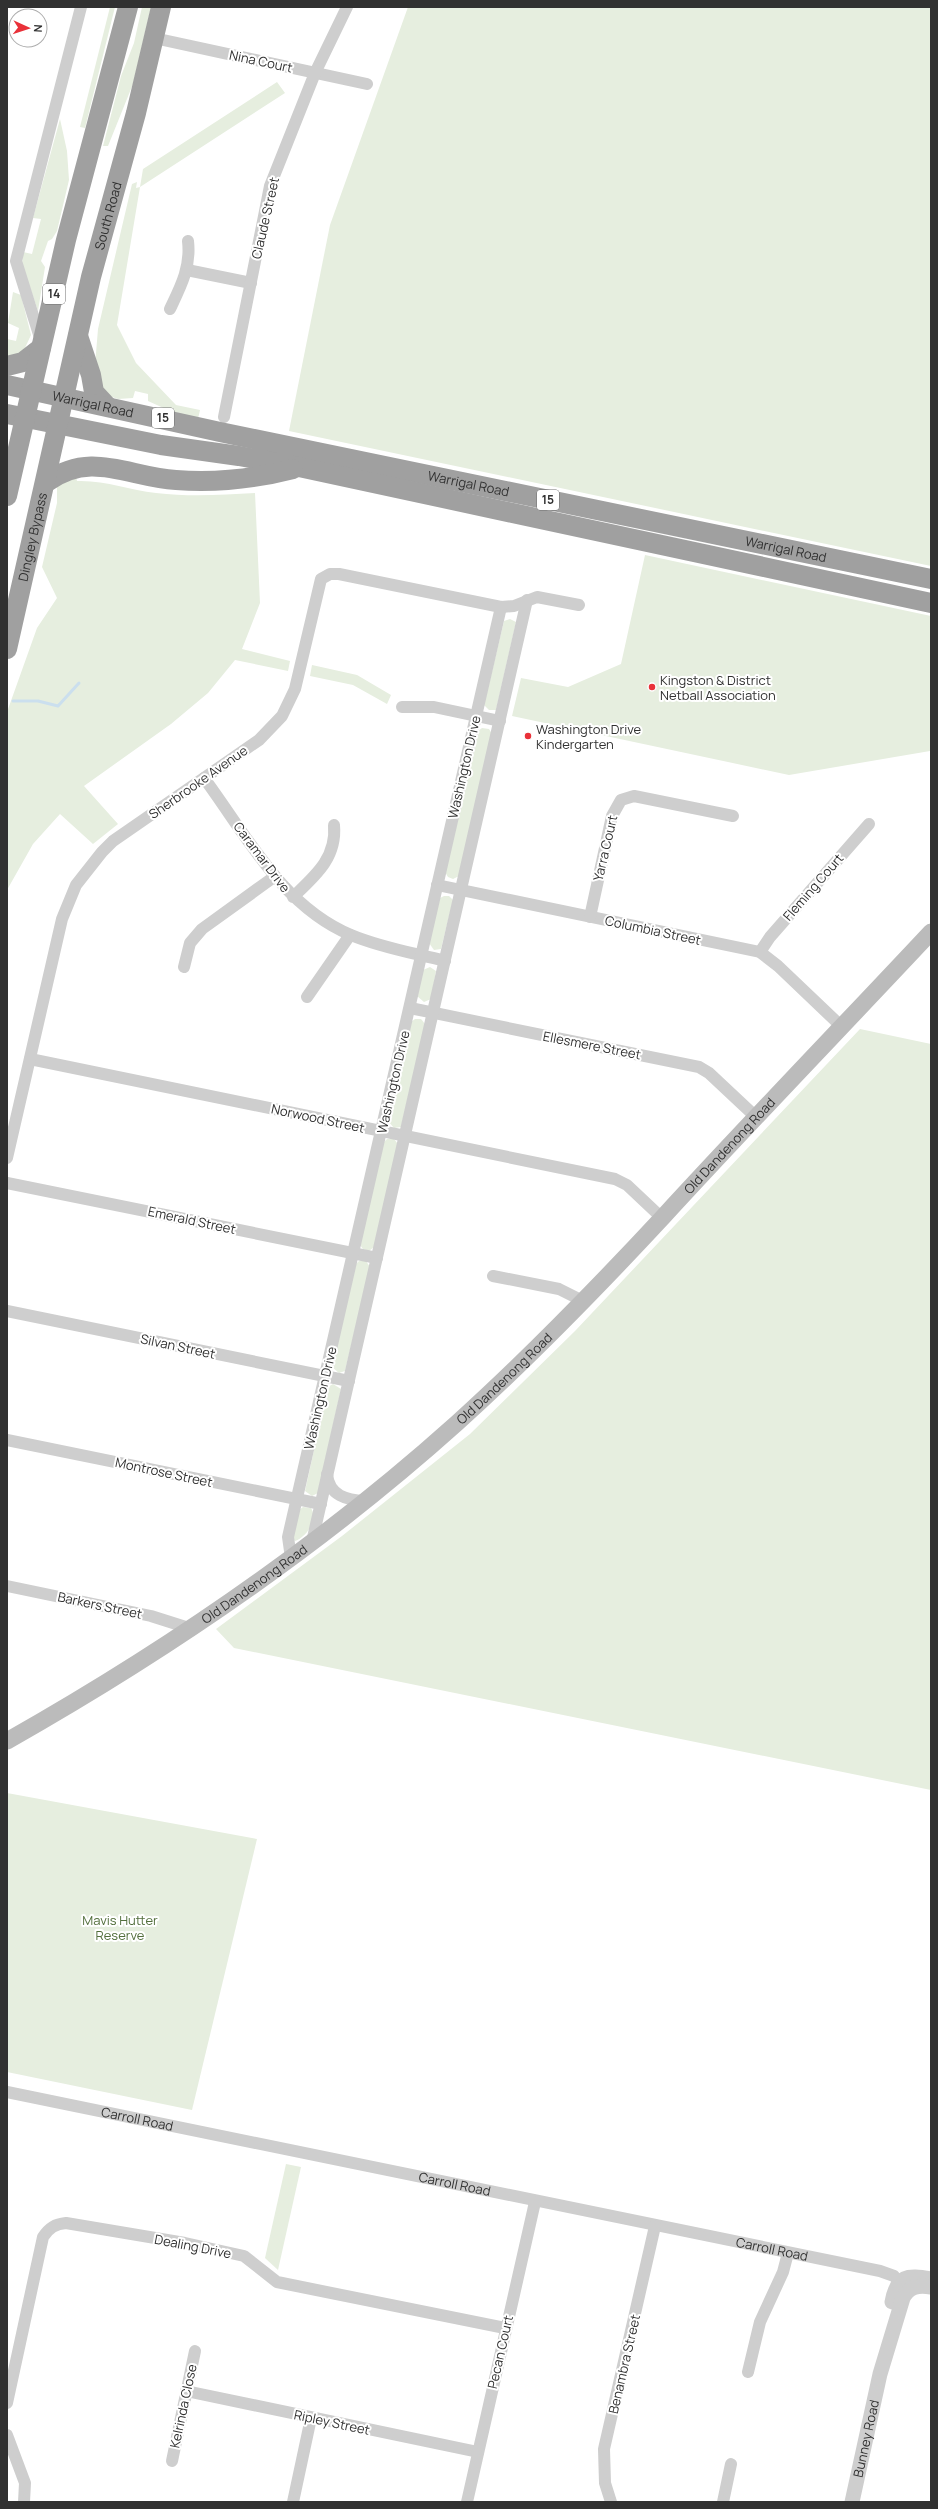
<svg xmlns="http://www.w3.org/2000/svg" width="938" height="2509" viewBox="0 0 938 2509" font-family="Manrope,sans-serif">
<rect width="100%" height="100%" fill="#fff"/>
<g fill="#e6eedf">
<polygon points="110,7 115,7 85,128 80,127"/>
<polygon points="142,7 151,7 133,84 108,146 103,146 121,76 134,43"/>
<polygon points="408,7 931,7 931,566 289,431 330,225"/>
<polygon points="277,82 285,93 140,187 117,325 136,363 176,405 200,410 198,419 168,410 148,401 148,394 135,391 133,398 118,399 103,394 95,365 98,329 132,184 137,182 136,188 140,187 143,169"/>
<polygon points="60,119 67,151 69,180 57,231 52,239 48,241 41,261 45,267 38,311 22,264 23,252 32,254 41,219 33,218"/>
<polygon points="13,292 21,295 31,335 24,350 7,361 7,339 16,341 19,328 8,323"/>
<path d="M 75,472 L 77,481 C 105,480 129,490 156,493 C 189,497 222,495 255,493 L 260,603 L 242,649 L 290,661 L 288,671 L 235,660 L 208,693 L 171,724 L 84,786 L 118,824 L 93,844 L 60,814 L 33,844 L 7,890 L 7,712 L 37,628 L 57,598 L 42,567 L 57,503 L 57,487 Z"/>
<polygon points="645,555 931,616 930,751 789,775 512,716 521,678 568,687 621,664"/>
<polygon points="510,619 516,622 496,710 489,710 484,705 504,621"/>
<polygon points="312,665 357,675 391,695 387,704 353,685 310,676"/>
<polygon points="482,728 489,729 492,734 459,876 453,879 448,877 445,872 478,731"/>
<polygon points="444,896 449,896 453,900 441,949 434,950 429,943 440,898"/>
<polygon points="430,967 436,971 431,999 424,1002 417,996 423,970"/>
<polygon points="415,1019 421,1019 425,1024 401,1127 394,1128 389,1122 411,1022"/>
<polygon points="860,1029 931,1044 931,1790 234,1648 216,1629 342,1536 470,1434 575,1331"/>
<polygon points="387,1139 394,1139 398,1144 374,1247 369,1251 363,1249 360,1245 384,1142"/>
<polygon points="359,1261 366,1261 370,1267 345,1371 339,1373 332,1367 356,1264"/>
<polygon points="333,1384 341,1389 318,1493 312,1496 305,1491 328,1387"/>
<path d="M 303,1507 L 311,1508 C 318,1519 307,1537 295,1541 L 293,1539 L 299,1510 Z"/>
<polygon points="7,1793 257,1839 192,2110 7,2072"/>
<polygon points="286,2164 301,2167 278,2270 265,2258"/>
</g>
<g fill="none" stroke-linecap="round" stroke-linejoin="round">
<polyline stroke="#cbdfee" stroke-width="3" points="13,701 38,701 58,706 79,683"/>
<g stroke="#cecece" stroke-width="12">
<polyline points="154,38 367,84"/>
<polyline points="187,270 251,283"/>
<path d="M 170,309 C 181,286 191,267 188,241"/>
<polyline points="41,341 16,261 81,7"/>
<polyline points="224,417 270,186 315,73 347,7"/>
<polyline points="402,707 434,707 500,721"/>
<path d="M 204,778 C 247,836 282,906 351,935 C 382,948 414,953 445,961"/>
<polyline points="437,885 760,952 778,966 842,1027"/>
<path d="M 293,897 C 315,876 337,858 334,825"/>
<polyline points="590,917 612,816 621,800 634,796 733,816"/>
<polyline points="760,952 770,937 869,824"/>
<polyline points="184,967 190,943 202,929 274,877"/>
<polyline points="307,997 350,935"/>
<polyline points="410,1008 699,1067 709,1073 757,1118"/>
<polyline points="30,1059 615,1179 627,1185 662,1218"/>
<polyline points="7,1158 62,919 76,885 102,852 113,841 259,740 282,716 295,689 321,579 330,574 339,574 501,607 514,606 537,597 579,605"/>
<polyline points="7,1183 377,1258"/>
<polyline points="493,1276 559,1289 583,1301"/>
<polyline points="7,1311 349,1381"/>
<polyline points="7,1440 321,1504"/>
<path d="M 327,1474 C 329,1496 347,1500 365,1501"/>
<polyline points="312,1542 527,600"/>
<polyline points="291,1558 288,1537 501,607"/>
<polyline points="7,1586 151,1616 192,1629"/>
<path id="s1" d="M 7,2092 L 880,2271 L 894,2276 L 904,2288"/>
<polyline points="748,2372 760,2322 783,2272 788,2253"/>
<polyline points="186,2391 478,2452"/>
<path d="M 7,2403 L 43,2237 C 49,2228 55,2224 66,2223 L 185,2243 L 244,2256 L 277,2282 L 505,2328"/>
<polyline points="7,2435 25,2483 24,2502"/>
<polyline points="172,2461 195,2351"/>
<polyline points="293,2502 311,2418"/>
<polyline points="467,2502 535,2202"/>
<polyline points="611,2502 605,2483 604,2449 655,2226"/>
<polyline points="723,2502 731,2464"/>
</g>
<g stroke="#cecece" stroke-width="15">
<path d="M 892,2302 C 897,2275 907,2275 931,2279"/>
<path id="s2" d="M 852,2502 L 880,2374 L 903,2298 C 909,2286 919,2285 931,2287"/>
</g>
<path stroke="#bbb" stroke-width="17" id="s3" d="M 7,1741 C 168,1650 320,1546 457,1423 C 529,1358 597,1288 663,1217 C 751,1121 842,1027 931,932"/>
<g stroke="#a0a0a0" stroke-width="20">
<polyline points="78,336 91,375 94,392 107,406"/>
<polyline points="7,366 23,362 41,348"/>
<path id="s4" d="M 7,385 L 220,432 L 931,579"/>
<polyline points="7,414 161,445 239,456 299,467 931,603"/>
<path d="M 47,482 C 91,450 128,477 176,480 C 216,483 254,479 293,469"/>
<polyline points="7,496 66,240 128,7"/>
<path id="s5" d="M 7,649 L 91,277 L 136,113 L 161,7"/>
</g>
</g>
<g fill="#e93139" stroke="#fff" stroke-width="1.5">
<circle cx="652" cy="687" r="4"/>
<circle cx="528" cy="736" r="4"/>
</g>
<g text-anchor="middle" stroke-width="4" stroke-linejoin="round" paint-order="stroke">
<g fill="#fff" stroke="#6f6f6f" stroke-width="1">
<rect x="43" y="284" width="22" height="20" rx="3"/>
<rect x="152" y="408" width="22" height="20" rx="3"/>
<rect x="537" y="490" width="22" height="20" rx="3"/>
</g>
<g font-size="12" font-weight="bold" fill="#313131">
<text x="54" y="298">14</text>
<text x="163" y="422">15</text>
<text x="548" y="504">15</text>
</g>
<g font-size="13" fill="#313131" stroke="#fff">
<text transform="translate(261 61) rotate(12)" y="5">Nina Court</text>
<text dy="5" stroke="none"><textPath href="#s5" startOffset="445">South Road</textPath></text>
<text transform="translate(265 218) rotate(-77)" y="5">Claude Street</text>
<text dy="5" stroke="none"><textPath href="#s4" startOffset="88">Warrigal Road</textPath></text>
<text dy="5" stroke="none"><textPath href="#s4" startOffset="472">Warrigal Road</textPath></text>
<text dy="5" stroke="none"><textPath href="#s5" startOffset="115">Dingley Bypass</textPath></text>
<text dy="5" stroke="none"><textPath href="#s4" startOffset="796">Warrigal Road</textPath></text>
<text transform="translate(464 767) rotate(-77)" y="5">Washington Drive</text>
<text transform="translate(198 782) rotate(-35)" y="5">Sherbrooke Avenue</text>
<text transform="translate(605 848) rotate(-77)" y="5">Yarra Court</text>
<text transform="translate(262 857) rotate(53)" y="5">Caramar Drive</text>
<text transform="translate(813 887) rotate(-49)" y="5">Fleming Court</text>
<text transform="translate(653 930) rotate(12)" y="5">Columbia Street</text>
<text transform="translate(592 1045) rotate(11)" y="5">Ellesmere Street</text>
<text transform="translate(393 1082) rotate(-77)" y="5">Washington Drive</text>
<text transform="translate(318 1118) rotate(12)" y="5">Norwood Street</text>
<text dy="5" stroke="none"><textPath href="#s3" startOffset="941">Old Dandenong Road</textPath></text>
<text transform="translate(192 1220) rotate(12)" y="5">Emerald Street</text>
<text transform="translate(178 1346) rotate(12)" y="5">Silvan Street</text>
<text dy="5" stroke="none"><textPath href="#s3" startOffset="617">Old Dandenong Road</textPath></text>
<text transform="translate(320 1398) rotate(-77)" y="5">Washington Drive</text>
<text transform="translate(164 1472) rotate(12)" y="5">Montrose Street</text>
<text dy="5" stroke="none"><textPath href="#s3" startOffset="293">Old Dandenong Road</textPath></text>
<text transform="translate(100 1605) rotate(12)" y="5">Barkers Street</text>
<text dy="5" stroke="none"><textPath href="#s1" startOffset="133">Carroll Road</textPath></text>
<text dy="5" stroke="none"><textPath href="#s1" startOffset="457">Carroll Road</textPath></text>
<text transform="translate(193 2246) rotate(11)" y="5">Dealing Drive</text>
<text dy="5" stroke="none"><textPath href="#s1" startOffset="781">Carroll Road</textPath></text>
<text transform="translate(500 2352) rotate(-77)" y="5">Pecan Court</text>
<text transform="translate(624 2364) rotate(-77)" y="5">Benambra Street</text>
<text transform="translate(183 2406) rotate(-78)" y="5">Kelrinda Close</text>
<text transform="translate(332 2422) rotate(12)" y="5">Ripley Street</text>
<text dy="5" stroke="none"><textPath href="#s2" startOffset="65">Bunney Road</textPath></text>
</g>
<g font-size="13" fill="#313131" stroke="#fff" text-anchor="start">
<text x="660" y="685">Kingston &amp; District<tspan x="660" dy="15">Netball Association</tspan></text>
<text x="536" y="734">Washington Drive<tspan x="536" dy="15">Kindergarten</tspan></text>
</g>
<g font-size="13" fill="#526e3c" stroke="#fff">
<text x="120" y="1925">Mavis Hutter<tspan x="120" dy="15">Reserve</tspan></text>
</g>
</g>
<rect width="938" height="2509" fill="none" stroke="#313131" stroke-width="16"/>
<g transform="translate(28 28) rotate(93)"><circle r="19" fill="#ffffff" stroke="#adadad"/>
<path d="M0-3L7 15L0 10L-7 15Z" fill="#e93139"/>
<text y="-6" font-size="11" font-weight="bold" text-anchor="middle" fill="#313131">N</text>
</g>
</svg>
